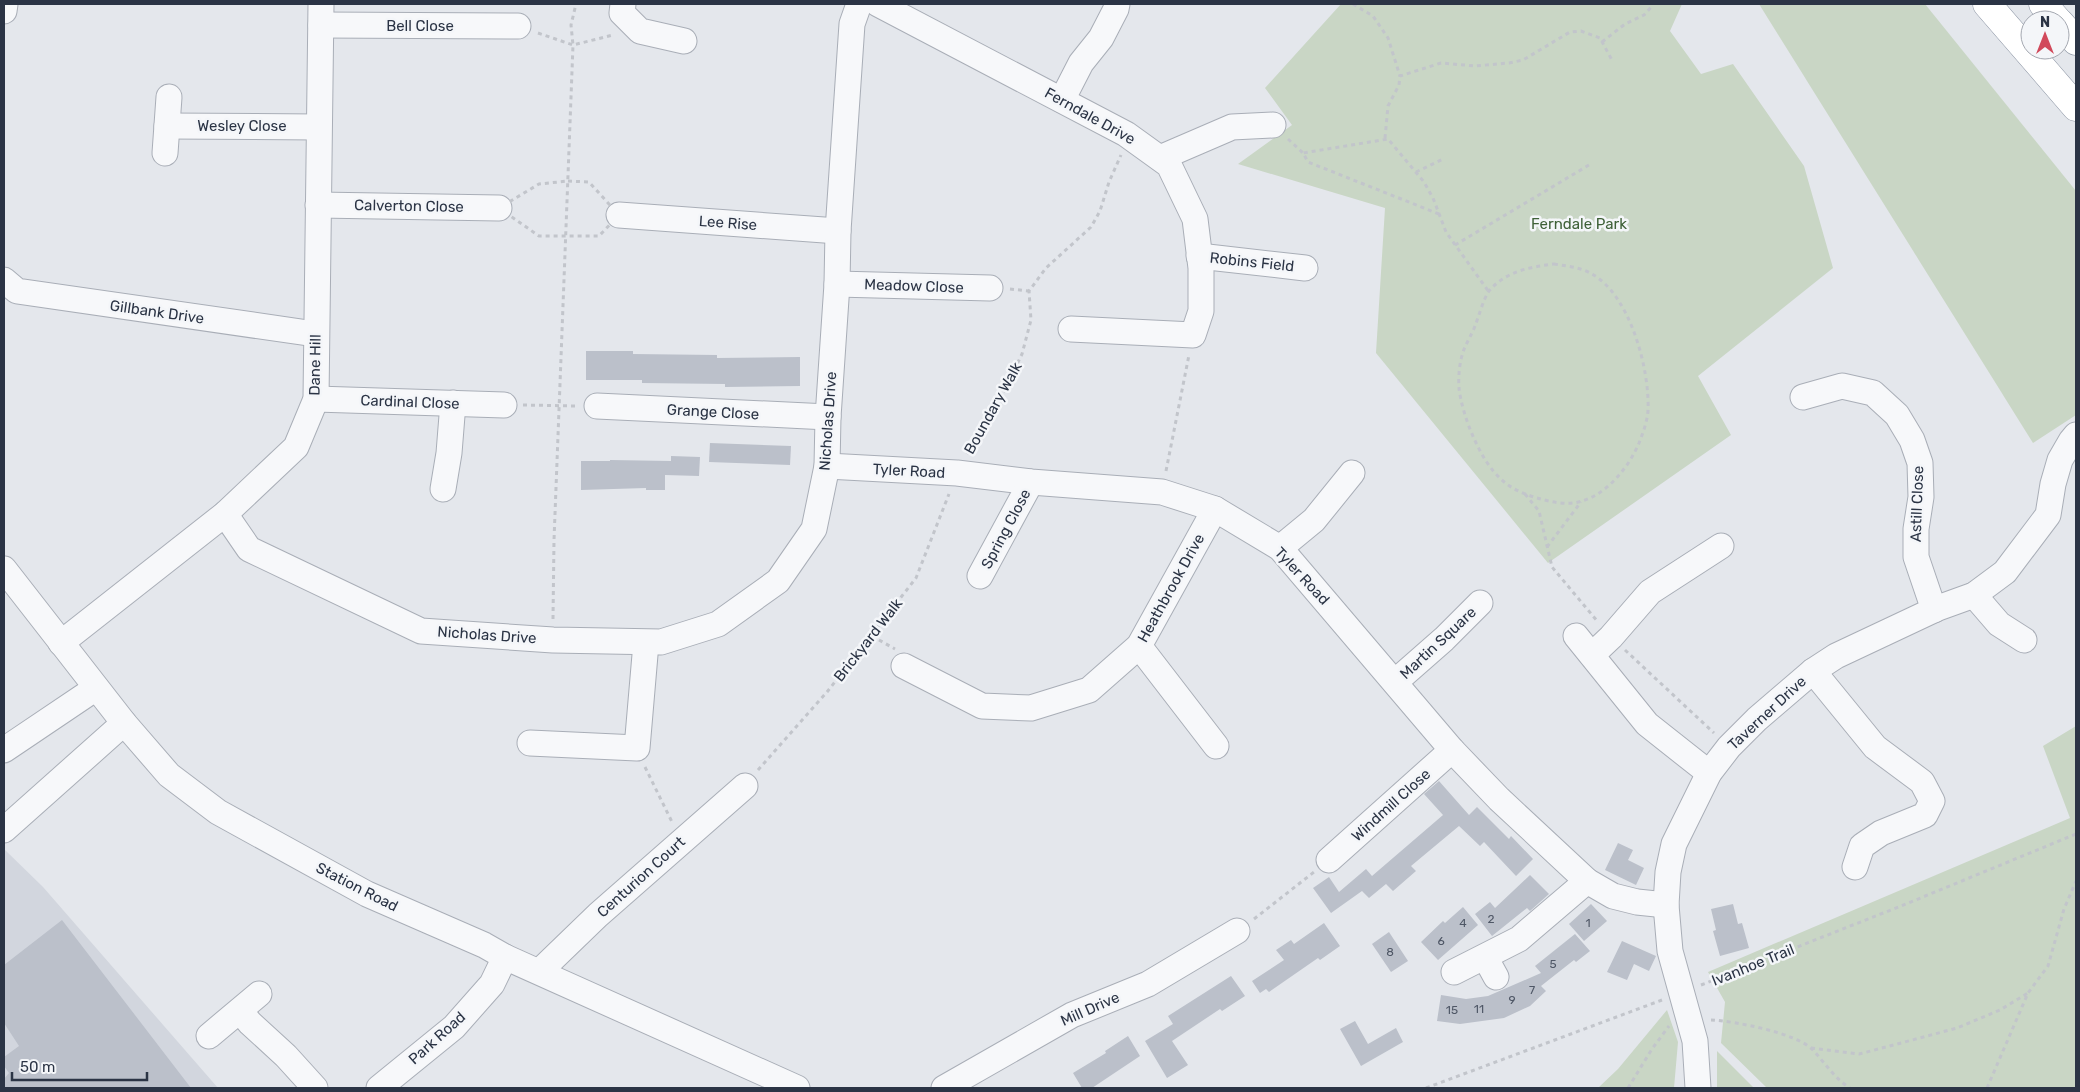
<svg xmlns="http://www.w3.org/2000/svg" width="2080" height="1092" viewBox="0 0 2080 1092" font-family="Rubik,sans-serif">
<rect width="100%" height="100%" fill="#e4e7ec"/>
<polygon fill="#d2d6de" points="4,849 43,887 218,1088 4,1088"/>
<g fill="#c9d6c5">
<polygon points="1341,4 1682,4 1670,31 1701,74 1733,64 1804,166 1833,268 1698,376 1731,435 1548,563 1376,353 1385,208 1238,164 1292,125 1265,88"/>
<polygon points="1759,4 1925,4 2076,191 2076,415 2033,443"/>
<polygon points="2076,726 2076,1088 1767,1088 1721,1043 1725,1002 1708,972 2070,818 2043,746"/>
<polygon points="1667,1010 1678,1042 1674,1088 1598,1088 1618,1069"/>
<polygon points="1717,1051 1754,1088 1717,1088"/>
</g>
<g fill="#bbc0ca">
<polygon points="586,351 633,351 633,354 717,355 717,358 800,357 800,386 725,387 725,384 642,383 642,380 586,380"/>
<polygon points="710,443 791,446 790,465 709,462"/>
<polygon points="671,456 700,457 699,476 665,475 665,490 646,490 646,488 581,490 581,461 610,461 610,460 671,461"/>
<polygon points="1439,781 1469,815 1477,807 1509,839 1511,836 1533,859 1516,876 1484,842 1480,846 1459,826 1411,866 1416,871 1393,891 1386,884 1369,898 1362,891 1331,913 1313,888 1329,877 1339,892 1366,869 1372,876 1443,815 1424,794"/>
<polygon points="1618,843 1633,850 1628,860 1644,868 1636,885 1605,870"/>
<polygon points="1530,875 1549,894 1530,911 1527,908 1492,936 1475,914 1490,902 1495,908"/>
<polygon points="1591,904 1607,921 1584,941 1569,924"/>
<polygon points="1733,904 1738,924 1742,923 1749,948 1720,956 1713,931 1716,930 1711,909"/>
<polygon points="1463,907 1478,925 1438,960 1421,942 1443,921 1445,923"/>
<polygon points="62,920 191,1088 4,1088 4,1079 9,1073 4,1066 4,1057 19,1046 4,1023 4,965"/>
<polygon points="1324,923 1340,946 1320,960 1318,958 1269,992 1266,989 1260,993 1252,981 1284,960 1276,950 1291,940 1294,944"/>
<polygon points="1389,932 1408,961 1391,972 1372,944"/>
<polygon points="1575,934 1590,951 1576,962 1574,960 1541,986 1546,991 1530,1006 1504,1018 1460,1024 1437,1021 1441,995 1466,999 1488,996 1541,973 1535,966"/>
<polygon points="1622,941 1656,956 1649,971 1634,964 1627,980 1607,972"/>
<polygon points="1231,976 1245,996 1222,1011 1220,1009 1172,1041 1188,1065 1167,1078 1145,1041 1173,1024 1168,1016"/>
<polygon points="1355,1021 1368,1044 1396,1028 1403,1042 1361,1066 1340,1029"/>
<polygon points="1128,1036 1140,1056 1092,1088 1082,1088 1073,1073 1106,1053 1105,1051"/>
</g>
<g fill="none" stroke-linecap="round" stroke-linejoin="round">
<defs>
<g id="minor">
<polyline points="623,4 622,13 640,31 684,41"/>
<polyline points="878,4 1126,134 1169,165 1195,219 1201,268 1201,311 1193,335 1071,329"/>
<polyline points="4,11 5,4"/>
<polyline points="321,25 518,26"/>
<polyline points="1062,100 1081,63 1101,38 1116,9 1117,4"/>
<polyline points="167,126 318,127"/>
<polyline points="165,153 169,97"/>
<polyline points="1160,158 1232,127 1273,125"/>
<polyline points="318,205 499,208"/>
<polyline points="619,215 838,231"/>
<polyline points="1199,256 1305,268"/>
<polyline points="4,280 17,291 315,334"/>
<polyline points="837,284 990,288"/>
<polyline points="1803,397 1842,386 1873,393 1897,415 1912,440 1920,463 1921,497 1916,529 1916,557 1934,610"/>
<polyline points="316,399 504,405"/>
<polyline points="597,406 828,417"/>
<polyline points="827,466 957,473 1031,482 1162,492 1215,509 1280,548 1452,750 1499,799 1587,881 1613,896 1637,902 1666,905"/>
<polyline points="443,489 449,453 453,403"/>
<polyline points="225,514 249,549 421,631 553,640 661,642 718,624 778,581 814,529 827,466 828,417 837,284 838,231 852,24 859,4"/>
<polyline points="1280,548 1314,520 1352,473"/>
<polyline points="4,569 124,723 169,775 218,812 367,894 484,945 505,957 797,1088"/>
<polyline points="980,576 1031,482"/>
<polyline points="1974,595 1999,624 2024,640"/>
<polyline points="1576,636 1647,724 1709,773"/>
<polyline points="61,643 225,514 296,447 316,399 321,4"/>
<polyline points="1139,646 1216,746"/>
<polyline points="1592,655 1611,637 1650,592 1721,546"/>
<polyline points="904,666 982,706 1031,708 1089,690 1139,646 1215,509"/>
<polyline points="1813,671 1875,747 1922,782 1932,801 1925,815 1881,833 1862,846 1855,867"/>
<polyline points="1395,682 1444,639 1480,603"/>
<polyline points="530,743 637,748 646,643"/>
<polyline points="4,750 96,688"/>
<polyline points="4,830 124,723"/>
<polyline points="1329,860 1452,750"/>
<polyline points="1485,957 1496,977"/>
<polyline points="540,971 598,915 745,786"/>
<polyline points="1454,972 1519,939 1587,881"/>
<polyline points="240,1011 250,1023 286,1056 315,1088"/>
<polyline points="209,1036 259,994"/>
<polyline points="379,1088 454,1027 492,984 505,957"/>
<polyline points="944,1088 1072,1015 1148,984 1237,931"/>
<polyline points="1698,1088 1695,1041 1670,951 1666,905 1668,872 1674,844 1709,773 1729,747 1757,719 1813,671 1836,656 1938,608 1974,595 2005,572 2048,515 2053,484 2060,460 2071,441 2076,435"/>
</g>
<g id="highway">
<polyline points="1987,4 2076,107"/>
<polyline points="2043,4 2057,20"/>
<polyline points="2060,23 2076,41"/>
</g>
</defs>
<use href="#minor" stroke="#a9aeb7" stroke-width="27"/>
<use href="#highway" stroke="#8b94a3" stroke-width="29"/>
<g stroke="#c2c5cb" stroke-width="3" stroke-dasharray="4 4" stroke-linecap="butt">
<polyline points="1353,4 1373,16 1388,38 1400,76"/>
<polyline points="538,33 573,45 613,35"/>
<polyline points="1602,42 1625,24 1644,15 1652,6 1651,4"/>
<polyline points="1385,138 1388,106 1399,85 1400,76 1441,63 1475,66 1509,63 1523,60 1570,32 1581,31 1600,38 1613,62"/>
<polyline points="1288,139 1303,153"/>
<polyline points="1416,172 1443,159"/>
<polygon points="568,181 589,182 619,215 599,236 539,236 499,208 539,184"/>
<polyline points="1439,214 1308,162 1303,153 1388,139 1424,182 1433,198 1446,232 1489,292"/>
<polyline points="1455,245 1589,165"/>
<path d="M 1554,264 C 1566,266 1579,267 1590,273 C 1630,293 1650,370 1648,411 C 1647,422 1643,433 1639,443 C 1629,467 1607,494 1582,501 C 1568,506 1551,502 1537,498 C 1524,494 1511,489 1501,479 C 1480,461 1462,415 1459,388 C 1458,375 1460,358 1465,347 C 1468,340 1472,334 1475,326 C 1479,316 1483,300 1489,291 C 1506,271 1530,267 1554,264 Z"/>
<polyline points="1010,289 1029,291"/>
<polyline points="523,405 577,406"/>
<polyline points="967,454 1004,391 1022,354 1031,320 1029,291 1046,268 1091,227 1100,211 1109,182 1121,155"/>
<polyline points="1166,471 1189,355"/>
<polyline points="1525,494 1539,511 1552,567 1598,622"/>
<polyline points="1547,547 1581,502"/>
<polyline points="553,619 554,540 573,45 571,25 576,4"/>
<polyline points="872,636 895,649"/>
<polyline points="1625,650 1714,733"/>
<polyline points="645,767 672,822"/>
<polyline points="758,770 827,692 916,578 949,494"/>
<polyline points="1254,919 1314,872"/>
<polyline points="1701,985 1901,906 2076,834"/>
<path d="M 1711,1020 C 1734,1021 1797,1033 1813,1050 C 1825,1063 1834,1078 1850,1088"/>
<polyline points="1811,1048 1859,1054 1886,1047 1957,1028 2000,1010 2028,993"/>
<polyline points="1426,1088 1662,1000"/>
<polyline points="1628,1088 1652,1049 1669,1026"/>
<polyline points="1987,1088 2028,993 2048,966 2064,909 2076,881"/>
</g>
<use href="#minor" stroke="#f7f8fa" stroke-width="25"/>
<use href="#highway" stroke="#fff" stroke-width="28"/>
</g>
<g text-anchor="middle" stroke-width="5" stroke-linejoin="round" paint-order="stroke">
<g font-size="12" fill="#4f5766">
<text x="1491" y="923">2</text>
<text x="1463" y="927">4</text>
<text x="1588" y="927">1</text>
<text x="1441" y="945">6</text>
<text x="1390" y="956">8</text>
<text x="1553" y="968">5</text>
<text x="1532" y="994">7</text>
<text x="1512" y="1004">9</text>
<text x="1479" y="1013">11</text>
<text x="1452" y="1014">15</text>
</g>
<g font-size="15" fill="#2b3445" stroke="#f4f6f9">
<text x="420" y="31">Bell Close</text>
<text transform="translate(1090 116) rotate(29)" y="5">Ferndale Drive</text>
<text x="242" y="131">Wesley Close</text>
<text transform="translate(409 206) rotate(1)" y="5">Calverton Close</text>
<text transform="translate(728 223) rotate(4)" y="5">Lee Rise</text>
<text transform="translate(1252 262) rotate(6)" y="5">Robins Field</text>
<text transform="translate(914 286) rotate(2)" y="5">Meadow Close</text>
<text transform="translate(157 312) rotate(8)" y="5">Gillbank Drive</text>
<text transform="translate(315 365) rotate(-89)" y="5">Dane Hill</text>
<text transform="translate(410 402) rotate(2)" y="5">Cardinal Close</text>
<text transform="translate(993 408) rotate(-61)" y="5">Boundary Walk</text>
<text transform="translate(713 412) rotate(3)" y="5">Grange Close</text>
<text transform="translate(828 421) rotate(-86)" y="5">Nicholas Drive</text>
<text transform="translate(909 471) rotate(3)" y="5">Tyler Road</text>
<text transform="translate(1917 504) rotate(-88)" y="5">Astill Close</text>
<text transform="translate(1006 529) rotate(-62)" y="5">Spring Close</text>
<text transform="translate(1302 576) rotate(47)" y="5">Tyler Road</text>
<text transform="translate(1171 588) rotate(-61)" y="5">Heathbrook Drive</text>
<text transform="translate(487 635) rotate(4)" y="5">Nicholas Drive</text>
<text transform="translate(868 640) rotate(-52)" y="5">Brickyard Walk</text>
<text transform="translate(1438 643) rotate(-43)" y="5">Martin Square</text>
<text transform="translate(1767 713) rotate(-43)" y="5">Taverner Drive</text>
<text transform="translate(1391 805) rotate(-42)" y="5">Windmill Close</text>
<text transform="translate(641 877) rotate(-42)" y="5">Centurion Court</text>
<text transform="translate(357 887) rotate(27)" y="5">Station Road</text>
<text transform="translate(1753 965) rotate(-22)" y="5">Ivanhoe Trail</text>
<text transform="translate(1090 1009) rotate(-24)" y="5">Mill Drive</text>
<text transform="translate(437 1038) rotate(-42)" y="5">Park Road</text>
</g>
<g font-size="15" fill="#3f6138" stroke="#f4f6f9">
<text x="1579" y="229">Ferndale Park</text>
</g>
</g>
<rect width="2080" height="1092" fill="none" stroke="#2b3445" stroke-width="10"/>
<g transform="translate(2045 35)"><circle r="24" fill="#f4f6f9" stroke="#a4a8b1"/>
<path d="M0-4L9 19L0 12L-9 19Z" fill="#d1495b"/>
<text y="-8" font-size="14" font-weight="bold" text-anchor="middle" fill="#2b3445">N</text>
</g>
<path d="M12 1072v8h135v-8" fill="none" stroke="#2b3445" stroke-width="2.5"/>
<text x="20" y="1072" font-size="15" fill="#2b3445" stroke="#f4f6f9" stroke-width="4" paint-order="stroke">50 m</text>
</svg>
